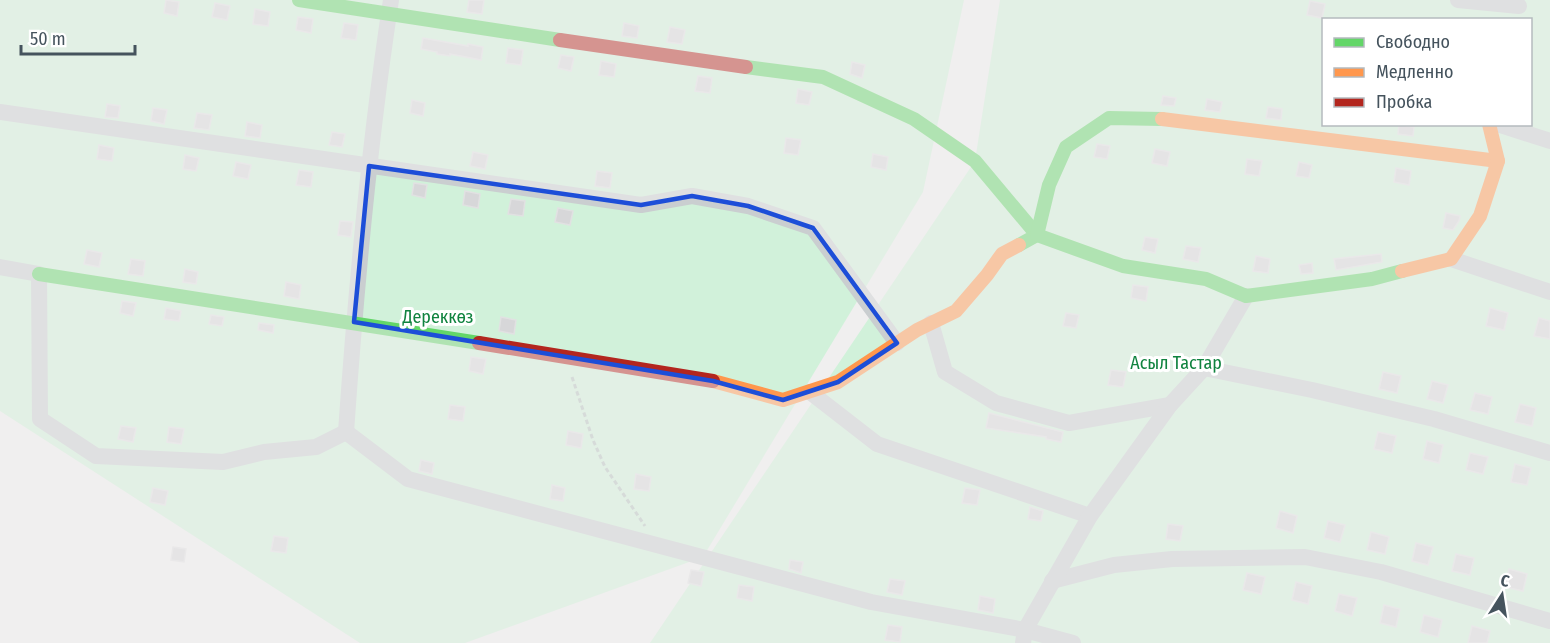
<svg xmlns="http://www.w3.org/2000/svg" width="1550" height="643" viewBox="0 0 1550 643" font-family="'Fira Sans Condensed',sans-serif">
<rect width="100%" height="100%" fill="#f0efef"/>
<g fill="#d1f1da" fill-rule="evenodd">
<polygon points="0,0 964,0 923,192 703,557 465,643 360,643 0,411"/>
<path d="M 1000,0 L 1550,0 L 1550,643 L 650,643 L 975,161 ZM 1324,20 L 1530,20 L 1530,124 L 1324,124 Z"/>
</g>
<g fill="#d7d7d9" stroke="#e1e1e2" stroke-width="1.5">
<polygon points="166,0 179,2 177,16 164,13"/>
<polygon points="469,0 484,0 482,14 467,12"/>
<polygon points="1310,1 1325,4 1322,18 1307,15"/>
<polygon points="215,3 230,6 227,20 212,17"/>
<polygon points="255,9 270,12 268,26 253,24"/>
<polygon points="298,17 313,19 311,33 296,30"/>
<polygon points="344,23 358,25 356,40 341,38"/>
<polygon points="624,23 639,26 637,38 622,36"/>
<polygon points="670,27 685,30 682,44 667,42"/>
<polygon points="423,38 468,46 468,44 483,47 481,60 450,54 450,56 437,54 437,52 421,49"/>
<polygon points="508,48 523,50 521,65 506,63"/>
<polygon points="561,55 574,57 571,71 558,68"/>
<polygon points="601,61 616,64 614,77 599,75"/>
<polygon points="852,62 865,65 862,78 850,74"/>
<polygon points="698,76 712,78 710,93 695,91"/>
<polygon points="798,89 812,92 809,105 796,103"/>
<polygon points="1163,96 1176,98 1174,106 1161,105"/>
<polygon points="1207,99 1222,102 1220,112 1205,110"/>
<polygon points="412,100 425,103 423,116 410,113"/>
<polygon points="107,104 120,106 118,118 105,117"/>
<polygon points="1268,107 1282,109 1281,120 1266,118"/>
<polygon points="153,108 167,110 164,124 151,121"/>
<polygon points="197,113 212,115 209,130 194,128"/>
<polygon points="247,122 262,125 260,138 245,136"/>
<polygon points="1399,125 1414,127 1413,136 1398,134"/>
<polygon points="332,132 345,134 342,147 329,145"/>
<polygon points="786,138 801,140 798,155 784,153"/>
<polygon points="1097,144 1110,146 1107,159 1094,157"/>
<polygon points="99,145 114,148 112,161 97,159"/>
<polygon points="1155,149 1170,152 1167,166 1152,163"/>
<polygon points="473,152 488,155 485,169 470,166"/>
<polygon points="873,154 888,157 886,170 871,167"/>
<polygon points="185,155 199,158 196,171 183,169"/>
<polygon points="1247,159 1262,161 1259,176 1245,174"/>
<polygon points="236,162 251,165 248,179 233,176"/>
<polygon points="1299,162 1312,165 1309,178 1296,176"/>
<polygon points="1396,168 1411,171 1409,185 1394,182"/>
<polygon points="299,170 313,172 311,187 296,185"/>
<polygon points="597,171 612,173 610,188 595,186"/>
<polygon points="414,183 427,185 425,198 412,195"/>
<polygon points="465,191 480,194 478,208 463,205"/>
<polygon points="511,199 525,201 523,216 508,214"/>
<polygon points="558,208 573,211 570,225 555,222"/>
<polygon points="1446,213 1460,216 1459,221 1453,230 1443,228"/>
<polygon points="340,221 353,222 351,237 338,235"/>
<polygon points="1145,237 1158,239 1155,253 1142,250"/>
<polygon points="1186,246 1201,248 1198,262 1183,259"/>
<polygon points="87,250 102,253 99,267 84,264"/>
<polygon points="1381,254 1382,262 1336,270 1334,259"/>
<polygon points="1256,256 1270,259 1268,273 1253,271"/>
<polygon points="131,259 145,261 143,276 128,274"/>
<polygon points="1312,263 1313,273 1301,274 1299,265"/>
<polygon points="185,269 198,272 196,284 183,282"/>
<polygon points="286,282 301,285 299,299 284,296"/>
<polygon points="1133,285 1148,287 1146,301 1131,298"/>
<polygon points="122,301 136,303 133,316 120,313"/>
<polygon points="166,308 181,311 179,321 164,319"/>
<polygon points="1490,308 1508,313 1504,330 1486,326"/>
<polygon points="1066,313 1079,315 1076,328 1063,326"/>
<polygon points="211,315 224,317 222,326 209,324"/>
<polygon points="501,317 516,320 514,334 499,331"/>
<polygon points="1539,318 1550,321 1550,339 1534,336"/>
<polygon points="259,323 274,325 273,333 258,330"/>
<polygon points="471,357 486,359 483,374 469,371"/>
<polygon points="1111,370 1126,372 1123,387 1108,385"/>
<polygon points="1383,372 1401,376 1397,393 1379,389"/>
<polygon points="1432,381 1448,385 1443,403 1427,399"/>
<polygon points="1475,393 1492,397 1488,414 1470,410"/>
<polygon points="1520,404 1536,408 1532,426 1515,422"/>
<polygon points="450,405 465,407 463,421 448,419"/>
<polygon points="989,413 1063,432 1061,442 1046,439 1046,437 986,428"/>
<polygon points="121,426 136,428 133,442 118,439"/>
<polygon points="169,427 184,429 181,444 167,442"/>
<polygon points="568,431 583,434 581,448 566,445"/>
<polygon points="1378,432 1396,436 1392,453 1374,449"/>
<polygon points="1427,441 1443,445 1439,463 1423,459"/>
<polygon points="1470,453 1488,457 1483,474 1466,470"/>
<polygon points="421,460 434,463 432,474 419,471"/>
<polygon points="1515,464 1531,468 1527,485 1511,482"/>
<polygon points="636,474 651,477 649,491 634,489"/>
<polygon points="552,485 565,488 563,501 550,499"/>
<polygon points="153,488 168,491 165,505 150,502"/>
<polygon points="965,488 980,490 977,505 962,503"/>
<polygon points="1030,507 1043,511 1041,521 1028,519"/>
<polygon points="1280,511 1297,516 1293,533 1276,528"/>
<polygon points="1328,521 1345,525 1340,542 1324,538"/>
<polygon points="1168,524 1183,526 1180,541 1166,539"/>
<polygon points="1371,532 1389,537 1385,554 1367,550"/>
<polygon points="274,536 288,538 286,553 271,551"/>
<polygon points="1416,543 1433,547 1428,565 1412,561"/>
<polygon points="173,547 186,549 184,562 171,560"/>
<polygon points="1456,554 1474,558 1470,575 1452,571"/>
<polygon points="790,560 803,562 801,573 789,569"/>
<polygon points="1509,569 1527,574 1523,591 1505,587"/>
<polygon points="691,570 704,572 701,586 688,583"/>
<polygon points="1247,573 1265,577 1261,594 1243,590"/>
<polygon points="890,579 905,581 902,595 887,592"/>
<polygon points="1296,582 1312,586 1308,604 1292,600"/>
<polygon points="739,585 754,587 752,601 737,598"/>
<polygon points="1339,594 1357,598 1352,616 1335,611"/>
<polygon points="980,596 995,599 993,613 978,610"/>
<polygon points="1384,605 1400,609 1396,627 1380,623"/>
<polygon points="1424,615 1442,620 1438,637 1420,632"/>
<polygon points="888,625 902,627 900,642 885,640"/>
<polygon points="1472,626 1490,631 1487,643 1468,643"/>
</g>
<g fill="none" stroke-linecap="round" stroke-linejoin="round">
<polyline stroke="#b7c4bf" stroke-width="3" stroke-dasharray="4.5 3" stroke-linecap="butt" points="572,377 593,440 605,467 645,526"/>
<g stroke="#caced0" stroke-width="16">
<polyline points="1458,0 1519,6"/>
<polyline points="0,112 641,205 692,196 748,206 813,228 897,343"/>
<polyline points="1497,124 1550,141"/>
<polyline points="1451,259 1550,292"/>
<polyline points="0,267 39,274 40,419 96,456 223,462 264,452 316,447 346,432"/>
<polyline points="931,323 945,372 996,403 1069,423 1170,405"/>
<polyline points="1204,368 1312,390 1434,419 1550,453"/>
<polyline points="810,392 877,444 1090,516"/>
<polyline points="346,432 408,479 871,602 1025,630 1073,643"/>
<path d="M 346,432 C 356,288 369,143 391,0"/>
<polyline points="1052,581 1114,565 1172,559 1305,557 1381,572 1550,621"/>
<polyline points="1023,643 1025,630 1090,516 1170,405 1204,368 1246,296"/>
</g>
<g stroke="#63d668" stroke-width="14">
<polyline points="299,0 560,40"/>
<polyline points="746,67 823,77 914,119 975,161 1037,235 1019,245"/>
<polyline points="1162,119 1109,118 1066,147 1049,185 1037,235 1123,266 1206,279 1246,296 1372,279 1402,271"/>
<polyline points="39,274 479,343"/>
</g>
<g stroke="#ff974d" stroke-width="14">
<polyline points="1162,119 1498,161"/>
<polyline points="1402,271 1451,259 1480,216 1498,161 1489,124"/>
<polyline points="713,381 783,400 838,382 917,330 956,311 987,275 1002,254 1019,245"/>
</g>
<g stroke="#b3261e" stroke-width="14">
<polyline points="560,40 746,67"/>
<polyline points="479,343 713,381"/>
</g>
</g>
<path d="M0 0H1550V643H0ZM 369,166 L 641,205 L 692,196 L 748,206 L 813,228 L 897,343 L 838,382 L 783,400 L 713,381 L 354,322 Z" fill="#f0efef" fill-opacity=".55" fill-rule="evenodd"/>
<path fill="none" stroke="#1d4ed8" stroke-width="4.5" stroke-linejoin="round" d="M 369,166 L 641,205 L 692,196 L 748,206 L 813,228 L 897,343 L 838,382 L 783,400 L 713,381 L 354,322 Z"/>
<g text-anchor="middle" stroke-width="6" stroke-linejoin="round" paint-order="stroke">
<g font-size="18" fill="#10833f" stroke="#fff">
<text x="438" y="323">Дереккөз</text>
<text x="1176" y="369">Асыл Тастар</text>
</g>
</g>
<rect x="1322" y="18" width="210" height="108" fill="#ffffff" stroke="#b5babe" stroke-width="1.5"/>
<rect x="1334" y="38" width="30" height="9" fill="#63d668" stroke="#b5babe" stroke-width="1.5"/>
<text x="1376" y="48" font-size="18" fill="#45535d">Свободно</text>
<rect x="1334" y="68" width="30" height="9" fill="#ff974d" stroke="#b5babe" stroke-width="1.5"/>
<text x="1376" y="78" font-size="18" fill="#45535d">Медленно</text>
<rect x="1334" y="98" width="30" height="9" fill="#b3261e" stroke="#b5babe" stroke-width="1.5"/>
<text x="1376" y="108" font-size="18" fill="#45535d">Пробка</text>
<g transform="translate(1502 595) rotate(12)" stroke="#ffffff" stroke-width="4.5" paint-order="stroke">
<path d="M0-4.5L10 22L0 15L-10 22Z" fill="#45535d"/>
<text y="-9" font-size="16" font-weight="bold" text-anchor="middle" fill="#45535d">С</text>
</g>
<path d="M21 45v9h114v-9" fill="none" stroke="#45535d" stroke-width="3"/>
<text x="30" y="45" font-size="18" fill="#45535d" stroke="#ffffff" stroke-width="4.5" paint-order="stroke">50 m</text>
</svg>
